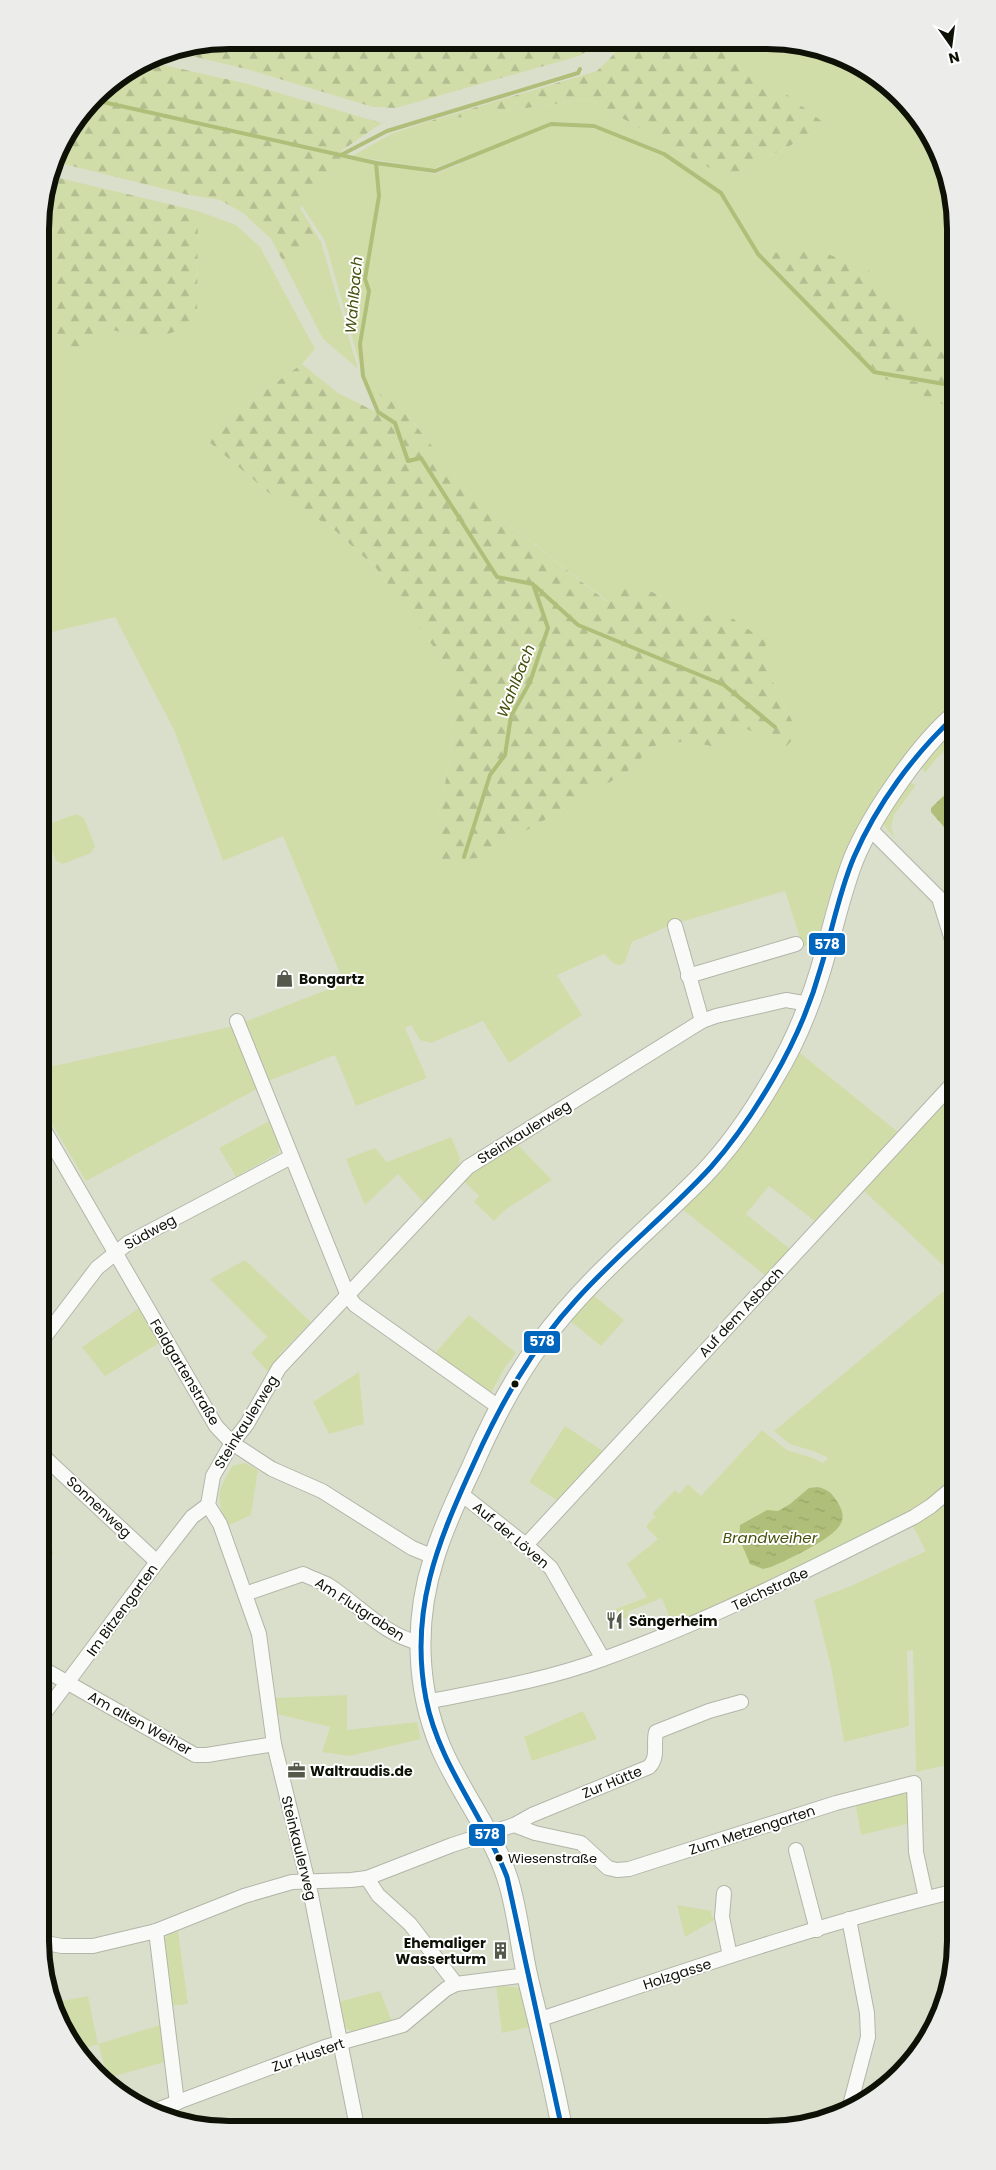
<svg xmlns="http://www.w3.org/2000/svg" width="996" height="2170" viewBox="0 0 996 2170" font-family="Poppins,sans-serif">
<defs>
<pattern id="forest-firs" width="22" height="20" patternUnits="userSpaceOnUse" patternTransform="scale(1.25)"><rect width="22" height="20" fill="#d1dda9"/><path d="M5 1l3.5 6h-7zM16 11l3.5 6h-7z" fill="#b2bd90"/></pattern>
<pattern id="water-ripples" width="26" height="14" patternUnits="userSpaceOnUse" patternTransform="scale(1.25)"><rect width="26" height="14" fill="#afbf79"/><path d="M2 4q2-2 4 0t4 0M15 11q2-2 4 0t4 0" fill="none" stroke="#95a367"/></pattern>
</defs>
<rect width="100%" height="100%" fill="#dadfcc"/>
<g fill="#d1dda9">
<polygon points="719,43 804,44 851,60 892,87 931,134 949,179 956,228 956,705 929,731 839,870 832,887 817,942 803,947 785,891 671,925 632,942 625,962 621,965 614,964 604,954 557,975 582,1015 509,1063 483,1021 431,1043 420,1040 411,1025 405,1028 427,1078 356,1106 335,1055 266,1082 242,1023 344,983 283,836 223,861 174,730 115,617 40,635 40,339 88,350 99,327 135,335 197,324 198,211 236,225 260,247 315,349 302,364 202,436 275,498 329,525 376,568 438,653 456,687 450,759 436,828 479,858 627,772 653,746 688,741 720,748 737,724 798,733 764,664 702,617 626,579 607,601 467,491 382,382 380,411 361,369 325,241 302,206 349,159 435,174 460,164 456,160 433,169 352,156 393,133 427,122 589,99 727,178 828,126"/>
<polygon points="321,242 358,369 323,339 284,263"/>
<polygon points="956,724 956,740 934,761 925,773 921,766"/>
<polygon points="910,783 916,785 894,815 891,827 895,839 881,821"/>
<polygon points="76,814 84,818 95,846 91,853 63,864 56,861 45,832 48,824"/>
<polygon points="234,1026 259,1088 86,1181 40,1104 40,1069"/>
<path d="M 800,1053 L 898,1132 L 816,1222 L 769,1186 L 746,1214 L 790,1249 L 766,1276 L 682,1209 C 732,1159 767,1116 800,1053 Z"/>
<polygon points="956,1090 956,1277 863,1190"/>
<polygon points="271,1120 281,1144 278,1153 236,1177 219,1148"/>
<polygon points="451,1137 460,1158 458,1171 426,1205 398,1174 365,1205 346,1159 375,1148 387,1162"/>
<polygon points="517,1144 552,1180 505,1210 494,1221 474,1202 479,1196 464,1181 473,1171"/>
<polygon points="245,1260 311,1322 281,1353 269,1373 251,1353 267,1337 210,1279"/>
<polygon points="956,1281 956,1479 932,1501 808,1562 810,1566 673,1627 662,1598 627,1612 629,1617 620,1620 616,1609 647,1597 627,1564 658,1539 646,1527 652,1519 656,1518 652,1514 675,1490 679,1494 688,1484 701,1496 762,1430 787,1450 813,1458 823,1463 828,1458 816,1452 790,1444 774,1431"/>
<polygon points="593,1295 624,1320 601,1346 569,1320"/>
<polygon points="141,1307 161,1342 105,1376 82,1347"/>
<polygon points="469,1315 516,1353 505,1367 490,1395 434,1354"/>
<polygon points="359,1372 364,1424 329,1434 313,1402"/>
<polygon points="565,1426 603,1451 558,1501 529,1482"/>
<path d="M 245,1463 L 258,1470 L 251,1515 L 227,1526 C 216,1496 216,1494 232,1466 Z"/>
<polygon points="956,1489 956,1763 916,1772 913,1650 907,1651 909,1726 844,1742 832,1671 814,1600 853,1585 926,1551 912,1525"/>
<polygon points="45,1545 54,1552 45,1565 50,1569 40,1583 40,1551"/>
<polygon points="347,1695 347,1730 417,1722 421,1739 350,1756 322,1752 330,1727 277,1714 274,1698"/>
<polygon points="583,1711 597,1739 532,1761 524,1737"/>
<polygon points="901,1791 908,1796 911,1823 861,1835 855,1801"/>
<polygon points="677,1905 712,1911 711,1916 716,1919 685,1937"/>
<polygon points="178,1931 188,2004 169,2006 161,1944 168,1935"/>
<polygon points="944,1962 954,1962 945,2000 941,1999"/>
<polygon points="496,1985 520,1988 530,2027 502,2033"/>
<polygon points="380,1991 393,2024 355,2034 343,2026 338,2002"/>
<polygon points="88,1996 98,2044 163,2024 168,2061 108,2078 98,2044 76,2051 72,2046 52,2003"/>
</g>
<g fill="url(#forest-firs)">
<polygon points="228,40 602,42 579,56 396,108 373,107 250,70 171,51"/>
<polygon points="626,42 719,43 828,126 727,178 589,99 427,122 597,71"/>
<polygon points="146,61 248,84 382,123 341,151 349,159 300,208 321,242 284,263 271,239 243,213 220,200 189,195 55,162 60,145 104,87"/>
<polygon points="51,176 198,211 197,324 159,337 135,335 99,327 88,350 40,339 40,216"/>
<polygon points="818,251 866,267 899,305 956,347 956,384 875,370 760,253"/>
<polygon points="302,364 338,393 376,412 380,410 381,381 467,491 606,601 626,579 702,617 722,611 766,642 764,664 798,733 785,748 737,724 720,748 688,741 653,746 627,772 479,858 439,861 436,828 450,759 456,687 438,653 376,568 329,525 275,498 202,436"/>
<polygon points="874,374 956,389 956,410"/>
</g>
<g fill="url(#water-ripples)">
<polygon points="956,784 956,841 931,812 931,808"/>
<path d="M 817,1487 C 828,1489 832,1493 838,1503 C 841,1508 844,1514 842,1521 C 837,1538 788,1559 771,1567 L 763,1569 L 750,1564 L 739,1538 L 740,1525 L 767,1510 L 778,1511 L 790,1504 L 809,1488 Z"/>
</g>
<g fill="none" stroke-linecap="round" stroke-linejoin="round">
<g stroke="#afbf79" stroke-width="4">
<polyline points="583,51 586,42"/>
<polyline points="94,100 376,163 379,196 365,279 369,291 360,344 363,376 378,412 395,423 408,461 421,458 497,577 533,584 548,628 530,682 511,716 505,755 490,775 464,857"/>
<polyline points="341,155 387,131 578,73 580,69"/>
<polyline points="376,163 435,171 551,124 594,126 664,154 721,193 758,254 874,372 956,386"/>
<polyline points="535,586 578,625 724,685 775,727"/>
</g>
<defs>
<g id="minor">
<polyline points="869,828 939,898 956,953"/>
<polyline points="675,926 702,1021"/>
<polyline points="688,976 796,944"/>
<polyline points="237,1021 348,1296 355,1305 500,1408"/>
<polyline points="40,1123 216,1426 232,1443 272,1469 322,1491 412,1548 434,1557"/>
<polyline points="40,1343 97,1268 128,1243 291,1157"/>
<polyline points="40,1453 157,1562"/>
<polyline points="460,1493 526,1545 551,1568 603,1659"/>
<polyline points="526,1545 956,1080"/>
<path d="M 245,1594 L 303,1574 C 311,1578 320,1581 328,1585 C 358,1604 385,1636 420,1643"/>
<polyline points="40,1667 195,1755 207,1755 274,1744"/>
<path d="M 426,1702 C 485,1690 547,1680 603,1659 C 711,1620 812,1568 914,1517 L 931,1506 L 956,1485"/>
<polyline points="40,1719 157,1562 192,1517 208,1505"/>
<path d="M 514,1825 L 532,1815 L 649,1767 C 659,1757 653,1744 656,1732 L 709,1711 L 741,1702"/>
<polyline points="796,1850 817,1930"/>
<polyline points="367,1878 378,1895 410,1924 456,1984 527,1975"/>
<polyline points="724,1893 722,1917 730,1956"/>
<polyline points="156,1931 177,2103"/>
<polyline points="40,1942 62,1946 93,1946 156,1931 244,1896 292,1882 351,1880 367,1878 452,1845 514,1825 535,1833 581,1843 608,1868 617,1870 629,1869 836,1803 914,1783 916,1852 926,1898"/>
<path d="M 538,2020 C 676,1974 814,1925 956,1891"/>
<polyline points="849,2109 868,2037 867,2013 849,1919"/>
<polyline points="151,2112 325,2047 403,2025 446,1989 456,1984"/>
<polyline points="357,2127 311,1895 274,1744 259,1634 220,1524 208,1505 213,1476 232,1443 247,1424 279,1368 468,1167 702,1021 716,1016 786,1000 809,1004"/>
</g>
<path id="secondary" d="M 562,2129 C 553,2078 540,2029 528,1979 C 520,1945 518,1910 507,1877 C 492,1831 460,1792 441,1748 C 416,1688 414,1620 434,1558 C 443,1528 457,1498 471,1469 C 490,1425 512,1381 541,1342 C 587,1279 649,1230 703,1175 C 731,1146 754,1112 774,1077 C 798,1038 814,995 826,951 C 835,920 842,888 854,858 C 872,815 920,745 956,715"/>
</defs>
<use href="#minor" stroke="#b2b6a8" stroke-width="16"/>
<use href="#secondary" stroke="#b2b6a8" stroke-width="22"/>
<use href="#minor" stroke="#f9faf7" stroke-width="14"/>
<use href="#secondary" stroke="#f9faf7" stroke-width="20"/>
<defs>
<path id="bus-1" d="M 562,2129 L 507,1877 C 484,1816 439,1765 426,1699 C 409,1611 437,1544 473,1465 C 500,1405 531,1349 576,1300 C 618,1253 668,1214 711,1167 C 735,1140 755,1110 773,1079 C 794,1043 810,1007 821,967 C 832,931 839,892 854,857 C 877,804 914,754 956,715"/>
</defs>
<use href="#bus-1" stroke="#fff" stroke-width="9"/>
<use href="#bus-1" stroke="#0065bd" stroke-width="5"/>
</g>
<defs>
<symbol id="shop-bare" viewBox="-9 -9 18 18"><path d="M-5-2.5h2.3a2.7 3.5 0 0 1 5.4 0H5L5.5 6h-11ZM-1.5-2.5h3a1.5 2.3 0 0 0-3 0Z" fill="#55594b" stroke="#fff" stroke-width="2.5" paint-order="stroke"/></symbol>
<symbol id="restaurant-bare" viewBox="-9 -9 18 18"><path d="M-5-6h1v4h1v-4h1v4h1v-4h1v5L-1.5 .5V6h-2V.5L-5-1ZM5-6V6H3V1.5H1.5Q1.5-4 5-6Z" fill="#55594b" stroke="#fff" stroke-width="2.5" paint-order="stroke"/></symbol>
<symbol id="office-bare" viewBox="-9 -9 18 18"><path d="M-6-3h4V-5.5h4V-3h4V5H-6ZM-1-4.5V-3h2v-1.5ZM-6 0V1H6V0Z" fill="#55594b" stroke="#fff" stroke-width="2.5" paint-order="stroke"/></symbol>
<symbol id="building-bare" viewBox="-9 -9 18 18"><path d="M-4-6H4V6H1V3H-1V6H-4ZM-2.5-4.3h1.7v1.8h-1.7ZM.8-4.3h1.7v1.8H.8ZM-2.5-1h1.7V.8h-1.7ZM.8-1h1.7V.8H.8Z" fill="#55594b" stroke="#fff" stroke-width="2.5" paint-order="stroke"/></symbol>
</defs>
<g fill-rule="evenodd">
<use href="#shop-bare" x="272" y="966" width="25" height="25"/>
<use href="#restaurant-bare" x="602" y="1608" width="25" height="25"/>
<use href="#office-bare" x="284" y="1758" width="25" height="25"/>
<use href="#building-bare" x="488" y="1938" width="25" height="25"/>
</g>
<g fill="#0e1106" stroke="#fff" stroke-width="2">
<circle cx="515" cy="1384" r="4.5"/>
<circle cx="499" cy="1858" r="4.5"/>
</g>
<g text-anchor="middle" stroke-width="4" stroke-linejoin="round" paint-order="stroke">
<g font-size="13" fill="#0e1106" stroke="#fff" text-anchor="start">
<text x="508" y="1863">Wiesenstraße</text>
</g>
<g font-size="14" font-weight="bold" fill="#0e1106" stroke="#fff" text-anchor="start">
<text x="299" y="984">Bongartz</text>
<text x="629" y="1626">Sängerheim</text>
<text x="310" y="1776">Waltraudis.de</text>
<text x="486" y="1948" text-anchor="end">Ehemaliger<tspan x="486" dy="16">Wasserturm</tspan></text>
</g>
<g font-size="14" fill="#0e1106" stroke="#fff">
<text transform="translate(524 1132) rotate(-32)" y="5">Steinkaulerweg</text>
<text transform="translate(150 1232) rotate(-29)" y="5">Südweg</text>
<text transform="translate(741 1312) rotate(-47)" y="5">Auf dem Asbach</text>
<text transform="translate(185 1372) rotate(59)" y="5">Feldgartenstraße</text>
<text transform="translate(246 1422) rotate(-58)" y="5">Steinkaulerweg</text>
<text transform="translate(99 1507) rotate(43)" y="5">Sonnenweg</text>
<text transform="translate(511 1535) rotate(40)" y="5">Auf der Löven</text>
<text transform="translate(770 1589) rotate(-25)" y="5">Teichstraße</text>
<text transform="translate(360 1609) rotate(33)" y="5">Am Flutgraben</text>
<text transform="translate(122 1610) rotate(-54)" y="5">Im Bitzengarten</text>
<text transform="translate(140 1723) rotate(29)" y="5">Am alten Weiher</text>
<text transform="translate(612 1782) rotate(-22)" y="5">Zur Hütte</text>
<text transform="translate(752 1830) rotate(-18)" y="5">Zum Metzengarten</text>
<text transform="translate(299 1848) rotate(76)" y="5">Steinkaulerweg</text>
<text transform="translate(677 1974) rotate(-18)" y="5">Holzgasse</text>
<text transform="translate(308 2055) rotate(-19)" y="5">Zur Hustert</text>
</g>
<g font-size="15" font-style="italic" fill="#44500b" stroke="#fff">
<text transform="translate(354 295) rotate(-85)" y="5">Wahlbach</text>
<text transform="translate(516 681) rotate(-68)" y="5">Wahlbach</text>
<text x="770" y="1543">Brandweiher</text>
</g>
</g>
<path d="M0 0H996V2170H0ZM229 49H767A180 180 0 0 1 947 229V1941A180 180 0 0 1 767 2121H229A180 180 0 0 1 49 1941V229A180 180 0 0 1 229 49Z" fill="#ececeb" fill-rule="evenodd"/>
<path fill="none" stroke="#0e1106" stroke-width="6" d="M229 49H767A180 180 0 0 1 947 229V1941A180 180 0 0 1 767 2121H229A180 180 0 0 1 49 1941V229A180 180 0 0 1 229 49Z"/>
<g stroke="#fff" stroke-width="2">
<rect x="808" y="932" width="38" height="24" rx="5" fill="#0065bd"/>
<rect x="523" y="1330" width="38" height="24" rx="5" fill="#0065bd"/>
<rect x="468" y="1823" width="38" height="24" rx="5" fill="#0065bd"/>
</g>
<g font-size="14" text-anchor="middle" font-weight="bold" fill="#fff">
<text x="827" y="949">578</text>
<text x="542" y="1346">578</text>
<text x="487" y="1839">578</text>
</g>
<g transform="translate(951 45) rotate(166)" stroke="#ffffff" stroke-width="4" paint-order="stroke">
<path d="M0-4L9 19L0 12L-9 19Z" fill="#0e1106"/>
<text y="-8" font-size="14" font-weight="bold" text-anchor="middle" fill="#0e1106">N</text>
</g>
</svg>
